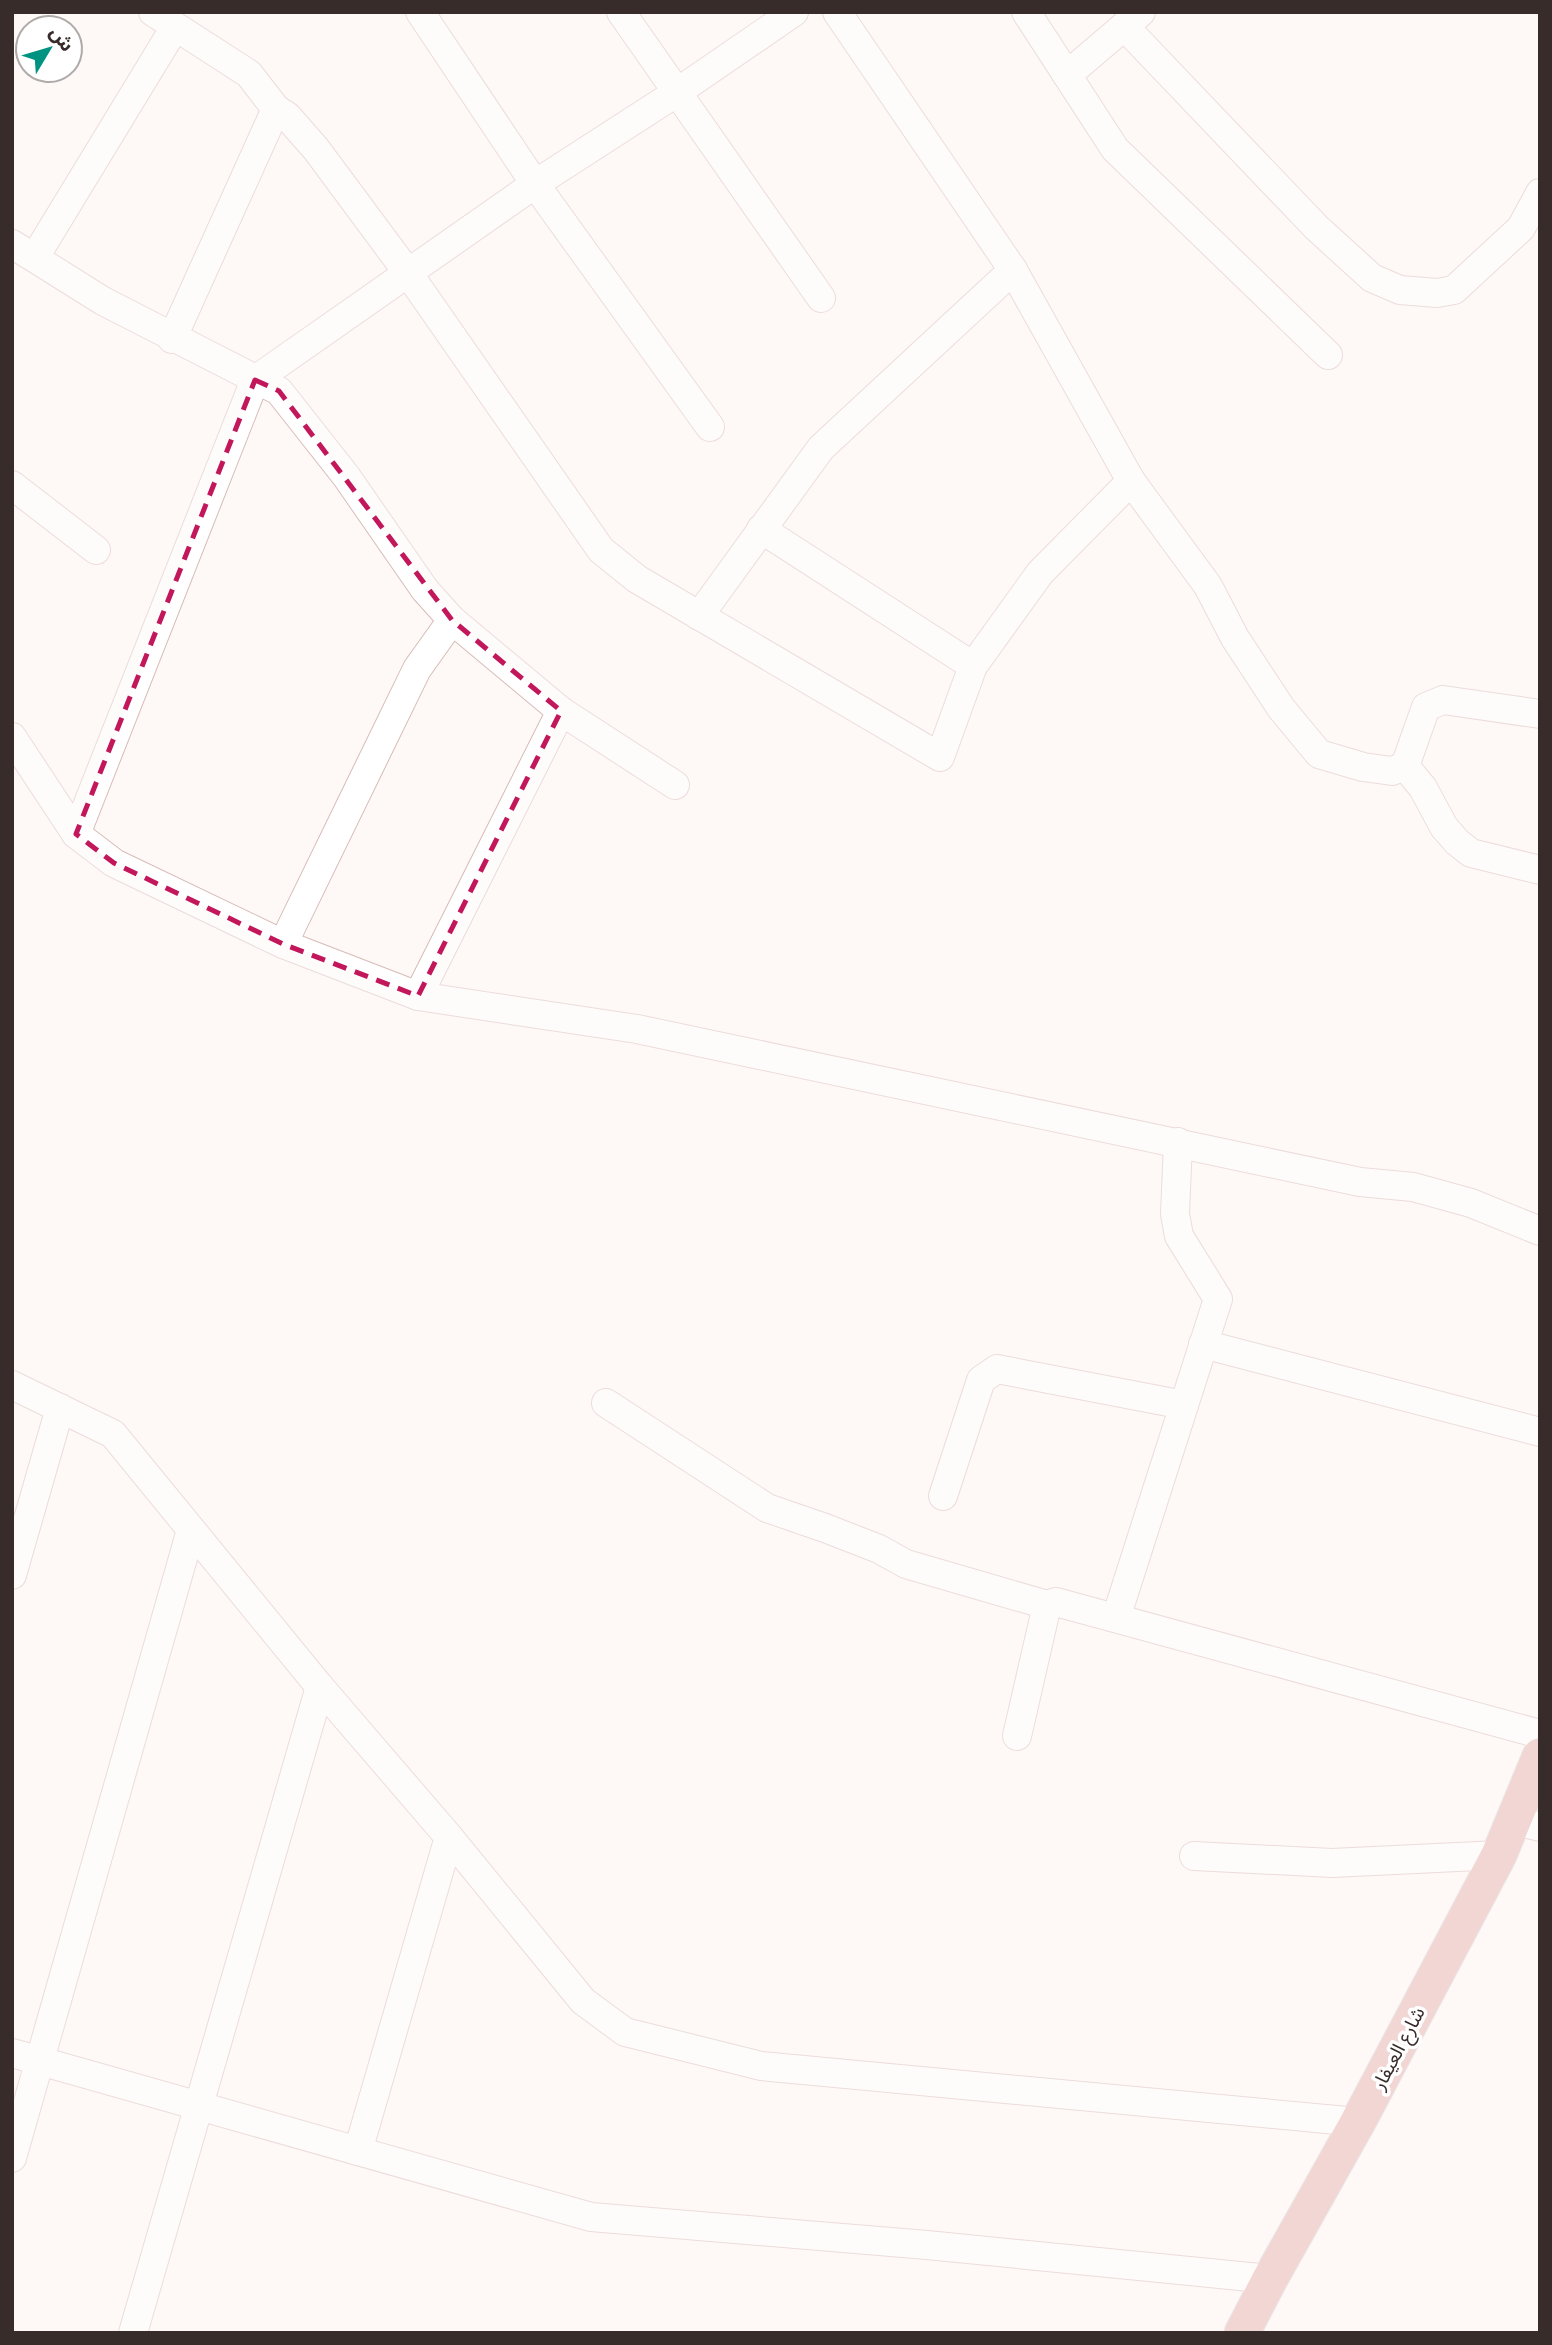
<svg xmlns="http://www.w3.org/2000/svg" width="1552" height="2345" viewBox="0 0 1552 2345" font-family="'Nunito Sans','Noto Sans Arabic',sans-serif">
<rect width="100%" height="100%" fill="#fef8f7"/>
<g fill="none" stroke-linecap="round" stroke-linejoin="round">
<defs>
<g id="minor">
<polyline points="153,12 249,74 276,109 287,116 316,149 408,273 601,550 637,579 940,757 973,666 1040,573 1131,481"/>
<polyline points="420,12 535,184 710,427"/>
<polyline points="621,12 821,298"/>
<polyline points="837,12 1013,270 1131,481 1208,586 1235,638 1281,708 1319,754 1363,767 1392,771 1405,766 1426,707 1443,700 1540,714"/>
<polyline points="1026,12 1115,149 1328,355"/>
<polyline points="1124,26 1316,227 1372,278 1400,290 1437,293 1454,290 1521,228 1540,193"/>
<polyline points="1067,75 1141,12"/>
<polyline points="12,244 103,301 279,391 346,476 425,590 452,620 561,711 675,785"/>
<polyline points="35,257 175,27"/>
<polyline points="172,339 276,109"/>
<polyline points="12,485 96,550"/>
<polyline points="761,529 973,666"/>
<polyline points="699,616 821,448 1013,270"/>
<polyline points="12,737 76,834 114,863 283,944 418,996 637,1029 1360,1182 1413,1187 1471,1203 1540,1231"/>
<polyline points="1405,766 1423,788 1444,827 1457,842 1471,853 1540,870"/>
<polyline points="76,834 255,380 535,184 676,93 794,12"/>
<polyline points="283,944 417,669 452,620"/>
<polyline points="418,996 561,711"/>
<polyline points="1203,1344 1540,1432"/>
<polyline points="12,1385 113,1434 320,1687 449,1837 583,2001 625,2032 761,2066 1358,2122"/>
<polyline points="606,1403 767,1508 825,1528 879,1549 906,1564 1047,1605"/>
<polyline points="943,1496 981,1380 997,1369 1184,1405"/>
<polyline points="12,1575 60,1408"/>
<polyline points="1116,1618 1218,1299 1179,1236 1175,1214 1178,1142"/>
<polyline points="1017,1736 1047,1605 1056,1602 1540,1734"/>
<polyline points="1512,1820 1540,1827"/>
<polyline points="1194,1856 1332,1863 1499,1855"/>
<polyline points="12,2053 591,2217 927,2245 1270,2279"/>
<polyline points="358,2151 449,1837"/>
<polyline points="12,2158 191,1530"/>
<polyline points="133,2333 320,1687"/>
</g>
<polyline id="major" points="1242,2333 1270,2279 1358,2122 1499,1855 1540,1756"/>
</defs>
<use href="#minor" stroke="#d7bcb7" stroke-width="30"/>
<use href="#major" stroke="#d7d5d4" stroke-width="37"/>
<use href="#minor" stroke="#fff" stroke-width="28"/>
<use href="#major" stroke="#e2ada6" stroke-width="35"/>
</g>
<path d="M0 0H1552V2345H0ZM 255,380 L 279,391 L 452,620 L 561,711 L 418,996 L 283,944 L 114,863 L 76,834 Z" fill="#fef8f7" fill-opacity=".55" fill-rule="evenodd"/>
<path fill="none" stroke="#c2185b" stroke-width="5" stroke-dasharray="14 9" stroke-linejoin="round" d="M 255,380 L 279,391 L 452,620 L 561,711 L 418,996 L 283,944 L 114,863 L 76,834 Z"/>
<g text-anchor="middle" stroke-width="7" stroke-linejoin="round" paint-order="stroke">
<g font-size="19" fill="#372c2a" stroke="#fff">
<text transform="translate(1398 2048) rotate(-62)" y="7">شارع العيفار</text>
</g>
</g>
<rect width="1552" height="2345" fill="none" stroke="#372c2a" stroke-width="28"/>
<g transform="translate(49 49) rotate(52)"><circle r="33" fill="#ffffff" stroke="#afabaa" stroke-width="2"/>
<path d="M0-5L12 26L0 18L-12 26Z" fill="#009381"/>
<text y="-10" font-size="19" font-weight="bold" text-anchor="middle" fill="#372c2a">ش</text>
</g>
</svg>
